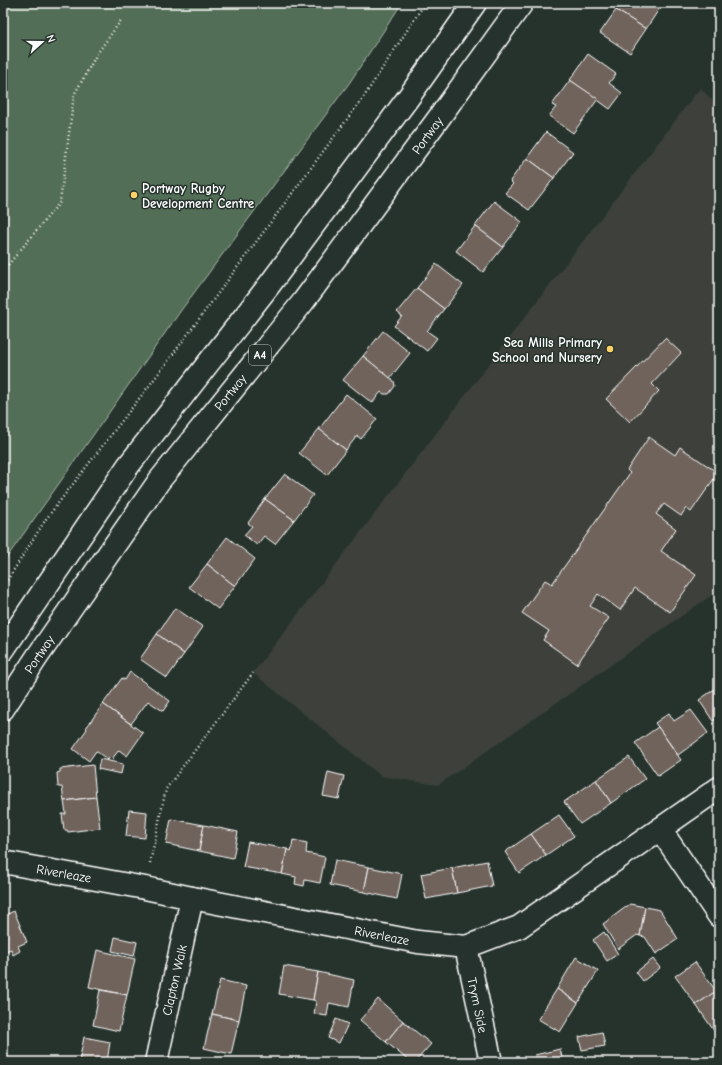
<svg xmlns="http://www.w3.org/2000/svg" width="722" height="1065" viewBox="0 0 722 1065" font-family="'Comic Neue',sans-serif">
<rect width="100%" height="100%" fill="#26332d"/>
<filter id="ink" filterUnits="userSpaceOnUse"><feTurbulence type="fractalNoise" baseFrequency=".025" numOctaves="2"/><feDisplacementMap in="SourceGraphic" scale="8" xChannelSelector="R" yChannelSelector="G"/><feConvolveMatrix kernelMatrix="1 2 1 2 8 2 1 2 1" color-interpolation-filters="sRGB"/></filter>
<g filter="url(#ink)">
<polygon fill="#3c413b" points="700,88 719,107 719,590 438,785 381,776 253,673"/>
<polygon fill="#526e56" stroke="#a8b6aa" points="3,3 402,3 350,82 182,309 3,563"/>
<g fill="#6f635c" stroke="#fff">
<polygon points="621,3 663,3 646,29 616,10"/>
<polygon points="616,10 646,29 630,53 600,33"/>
<polygon points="588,54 616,74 609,83 622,93 610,109 570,80"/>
<polygon points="570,80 598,99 573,133 549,116 556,107 552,105"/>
<polygon points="546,132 573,152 554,178 527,158"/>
<polygon points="527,158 554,178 529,210 505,193 513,184 510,181"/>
<polygon points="494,201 522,222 503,247 475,226"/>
<polygon points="475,226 503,247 483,272 456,251"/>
<polygon points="436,264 463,285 444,309 417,288"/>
<polygon points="417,288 444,309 427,331 437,338 427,351 394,326 402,316 397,312"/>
<polygon points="383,331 410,353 390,378 363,356"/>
<polygon points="665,338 681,353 652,384 659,391 630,422 606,399"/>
<polygon points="363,356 394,381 395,386 389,394 384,394 381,392 372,403 343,380"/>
<polygon points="346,394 377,419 361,439 357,436 346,450 319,429"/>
<polygon points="319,429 346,450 327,475 299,453"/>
<polygon points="649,437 675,455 680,447 718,473 691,512 686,508 681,516 664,504 656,514 676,529 661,551 696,575 670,612 635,588 620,610 598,594 590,606 609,618 577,664 543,640 549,631 522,613 545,580 552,584 630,473 627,470"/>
<polygon points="285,474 313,495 294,520 265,499"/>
<polygon points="265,499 294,520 275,544 264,536 257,545 244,535 252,526 248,523"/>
<polygon points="227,537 255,559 235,586 207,564"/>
<polygon points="207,564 235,586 218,609 189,587"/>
<polygon points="175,608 203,627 184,654 157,634"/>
<polygon points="157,634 184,654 167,678 140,659"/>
<polygon points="130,672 170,701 163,711 148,701 131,724 103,704 122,678 125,680"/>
<polygon points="719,686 719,717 713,721 699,700"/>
<polygon points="103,704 143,733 127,756 119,750 112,759 110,757 108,760 96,751 89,761 73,749 87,729 86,728"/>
<polygon points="691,710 708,733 678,755 655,723 669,713 674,721"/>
<polygon points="658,727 681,760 658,776 635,743"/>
<polygon points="629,757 645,779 611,803 596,780"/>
<polygon points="100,759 123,764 121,774 98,769"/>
<polygon points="93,765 96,797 64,801 62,787 58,787 57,773 60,772 60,769"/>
<polygon points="328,772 344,776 339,799 323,796"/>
<polygon points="596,780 611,803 580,824 564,802"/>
<polygon points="96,797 100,828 68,832 67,830 64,830 62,814 66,814 64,801"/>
<polygon points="129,810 147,812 145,838 126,836"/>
<polygon points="559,815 574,836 546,855 531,834"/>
<polygon points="171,819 204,825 199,851 166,844"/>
<polygon points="204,825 238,832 233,858 199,851"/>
<polygon points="531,834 546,855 519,873 505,852"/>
<polygon points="293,840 307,843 306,853 325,857 320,883 305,880 304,886 295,884 296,877 282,874 287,849 291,851"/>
<polygon points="248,842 287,849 282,874 243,867"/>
<polygon points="335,860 369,867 364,892 330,885"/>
<polygon points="487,861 492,886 457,893 452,868"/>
<polygon points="369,867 402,874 397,899 364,892"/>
<polygon points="452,868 457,893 426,899 421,874"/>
<polygon points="630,904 645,907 640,936 637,935 618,949 603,924"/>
<polygon points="645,907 660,910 678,939 656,954 645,937 640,936"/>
<polygon points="14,911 27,942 18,946 20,951 13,955 11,949 3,952 3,916"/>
<polygon points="604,932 618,954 607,961 593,940"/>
<polygon points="115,937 137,942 134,956 112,951"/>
<polygon points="97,950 135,959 127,995 89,987"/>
<polygon points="576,957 598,971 578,1003 557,989"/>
<polygon points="653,959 660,968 643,981 636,972"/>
<polygon points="695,962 716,991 696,1005 675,976"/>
<polygon points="284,966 318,972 313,1000 279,994"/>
<polygon points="318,972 354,980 349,1007 329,1003 327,1016 314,1014 316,1001 313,1000"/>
<polygon points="220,980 246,986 239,1020 212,1014"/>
<polygon points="557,989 578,1003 560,1032 538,1019"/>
<polygon points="100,990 127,995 119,1031 93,1025"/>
<polygon points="716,991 719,995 719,1034 717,1035 696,1005"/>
<polygon points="378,999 403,1021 386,1042 360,1020"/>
<polygon points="212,1014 239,1020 231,1054 204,1048"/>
<polygon points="336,1019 348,1024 339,1043 328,1038"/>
<polygon points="403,1021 431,1044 415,1062 410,1062 386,1042"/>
<polygon points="602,1032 605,1046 582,1050 579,1037"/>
<polygon points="84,1037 110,1042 107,1062 79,1062"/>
<polygon points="560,1049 563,1062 536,1062 535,1055"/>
</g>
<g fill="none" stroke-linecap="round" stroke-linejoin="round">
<defs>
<g id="street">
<polyline points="660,829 719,916"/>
<polyline points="3,862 145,888 192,898 418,942 466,947 519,927 719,788"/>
<polyline points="466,947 491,1062"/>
<polyline points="156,1062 192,898"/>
</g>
<g id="highway">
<polyline points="3,650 128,466 270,284 408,98 475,3"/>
<polyline points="3,709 37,657 159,481 303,302 441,115 522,3"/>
</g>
</defs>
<use href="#street" stroke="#fff" stroke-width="25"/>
<use href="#highway" stroke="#fff" stroke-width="25"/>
<g stroke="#fff" stroke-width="2.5" stroke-dasharray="1 3" stroke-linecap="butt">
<polyline points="3,271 60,202 74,95 97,54 122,19"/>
<polyline points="3,587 46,519 162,369 365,95 425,3"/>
<polyline points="150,863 166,789 253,673"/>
</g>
<use href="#street" stroke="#26332d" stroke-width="22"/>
<use href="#highway" stroke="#26332d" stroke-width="22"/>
</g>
</g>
<g fill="#ffd166" stroke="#26332d" stroke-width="1.5">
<circle cx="134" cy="195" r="4"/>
<circle cx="610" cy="349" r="4"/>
</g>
<g text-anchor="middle" stroke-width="3" stroke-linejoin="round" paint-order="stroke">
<rect fill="#26332d" stroke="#bec2c0" stroke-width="1" x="249" y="345" width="22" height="20" rx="3"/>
<g font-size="12" font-weight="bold" fill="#fff">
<text x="260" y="359">A4</text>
</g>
<g font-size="13" fill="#fff" stroke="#26332d">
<text transform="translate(427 135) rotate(-54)" y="5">Portway</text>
<text transform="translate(230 392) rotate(-51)" y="5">Portway</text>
<text transform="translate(39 654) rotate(-56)" y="5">Portway</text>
<text transform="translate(64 873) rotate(10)" y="5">Riverleaze</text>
<text transform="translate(382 935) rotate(11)" y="5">Riverleaze</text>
<text transform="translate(174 980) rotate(-77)" y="5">Clapton Walk</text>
<text transform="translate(478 1005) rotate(78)" y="5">Trym Side</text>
</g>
<g font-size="13" font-weight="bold" fill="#fff" stroke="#26332d" text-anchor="start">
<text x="142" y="193">Portway Rugby<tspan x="142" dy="15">Development Centre</tspan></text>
<text x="602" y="347" text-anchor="end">Sea Mills Primary<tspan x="602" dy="15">School and Nursery</tspan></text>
</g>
</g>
<rect width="722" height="1065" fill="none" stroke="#26332d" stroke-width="16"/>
<rect x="8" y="8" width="706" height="1049" fill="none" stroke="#fff" stroke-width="1.5" filter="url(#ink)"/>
<g transform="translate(42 42) rotate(69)" stroke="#26332d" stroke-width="3" paint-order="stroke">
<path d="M0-3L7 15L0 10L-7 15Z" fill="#ffffff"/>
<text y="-6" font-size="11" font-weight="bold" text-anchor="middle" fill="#ffffff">N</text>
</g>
</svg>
